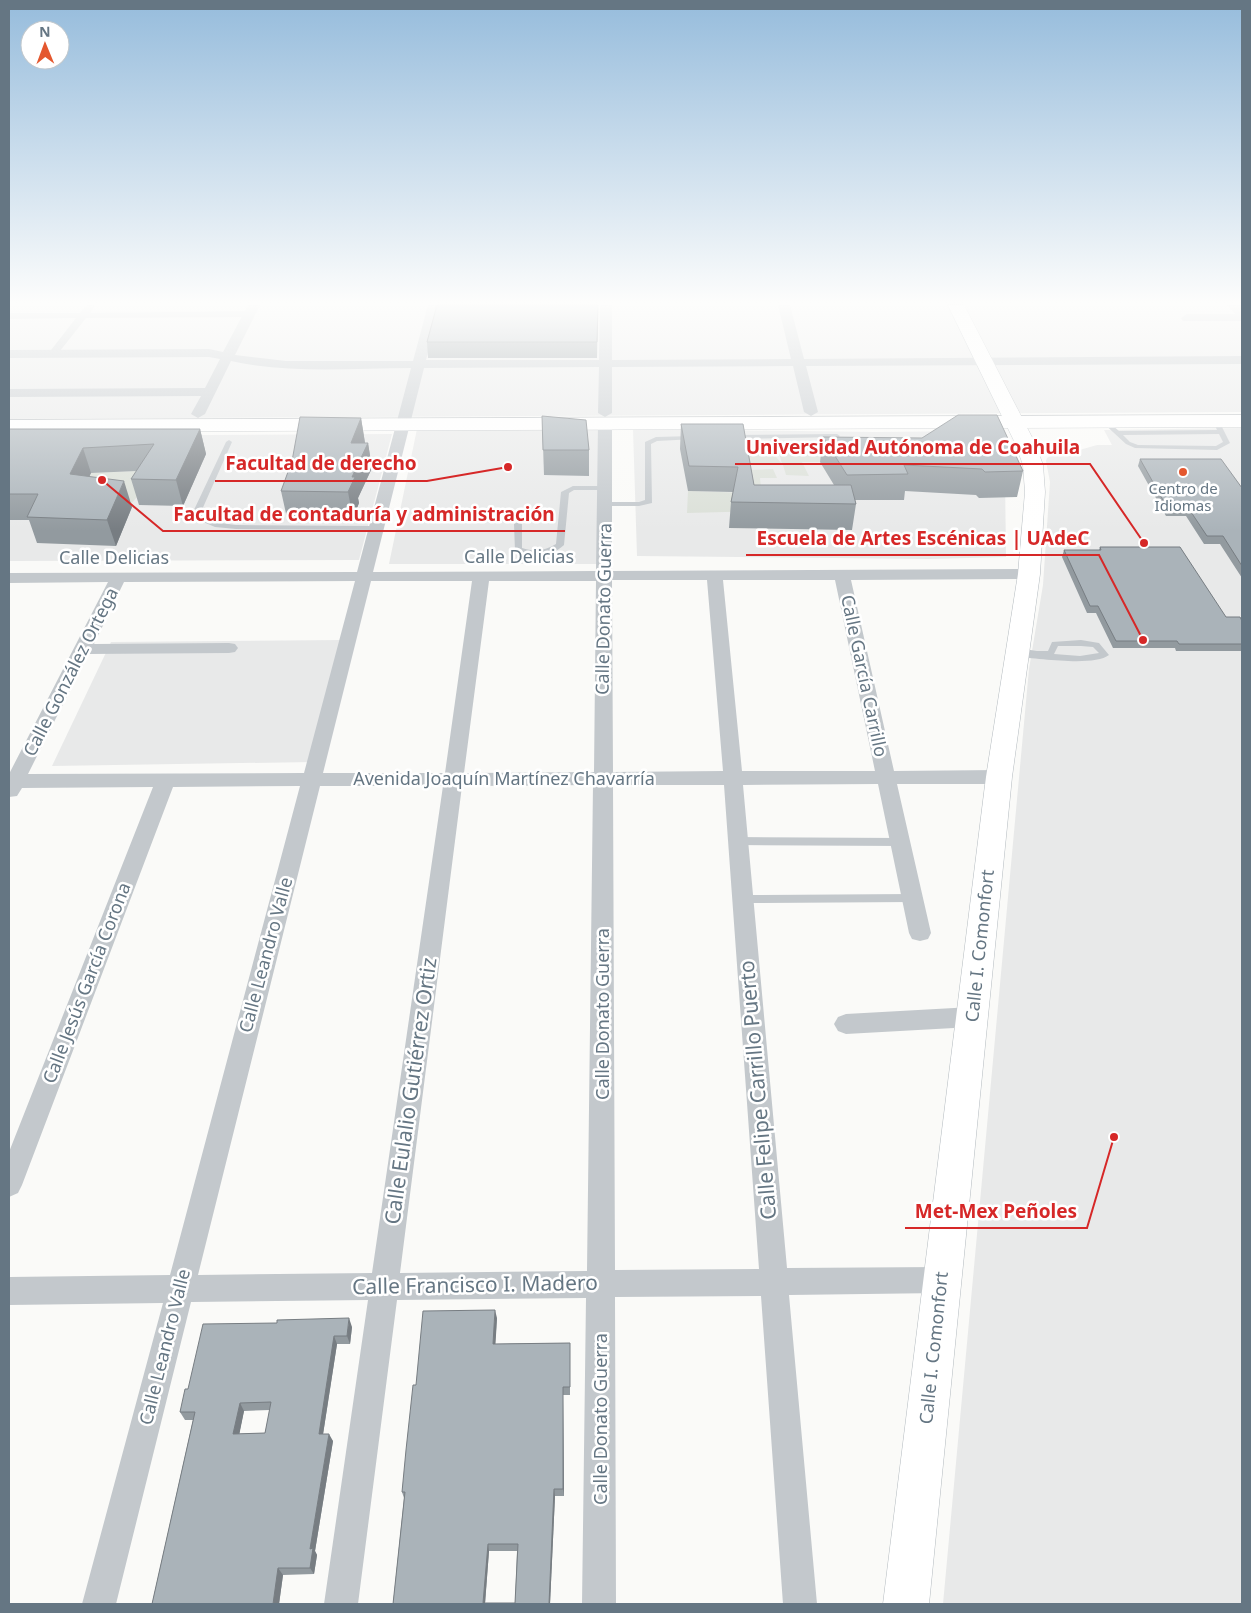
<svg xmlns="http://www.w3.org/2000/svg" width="1251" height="1613" viewBox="0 0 1251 1613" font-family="'Noto Sans',sans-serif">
<rect width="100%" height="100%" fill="#fafaf8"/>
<g fill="#e8e9e9">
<polygon points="9,305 1242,305 1242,412 9,419"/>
<polygon points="606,428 604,564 389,564 417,429"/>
<polygon points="1242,428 1242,1604 943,1604 1029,669 1043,585 1050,482 1046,461 1047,458 1060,450 1076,451 1097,445 1112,445 1104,430"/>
<polygon points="633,429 874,432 988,431 1005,476 1006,557 929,559 637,556"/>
<polygon points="392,434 359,560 9,561 9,436"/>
<polygon points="342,640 313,762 52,766 111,642"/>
</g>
<g fill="#dadfd7">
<polygon points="727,444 765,444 782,464 777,445 848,445 853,462 802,462 809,476 786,475 783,465 745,464"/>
<polygon points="773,469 777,478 760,478 763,511 687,513 688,491 749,493 730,471"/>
<polygon points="161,470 129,506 79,500 91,473"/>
</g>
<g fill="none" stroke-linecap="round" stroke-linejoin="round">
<defs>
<polygon id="secondary" points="948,305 964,305 1035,443 1043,465 1045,492 1040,574 1012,777 929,1604 883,1604 986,777 1018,574 1025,492 1023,465 1015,443"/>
<polygon id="primary" points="1242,415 1242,427 9,432 9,420"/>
</defs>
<use href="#secondary" stroke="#b3babf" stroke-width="1"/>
<use href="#primary" stroke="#b5babe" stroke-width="1"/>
<g fill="#c3c8cc" fill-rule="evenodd">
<path d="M 1216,419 L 1219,421 L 1230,443 L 1217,450 L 1135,448 L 1126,444 L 1101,421 L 1106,420 L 1119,431 L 1217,430 L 1213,421 ZM 1219,434 L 1223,442 L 1216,446 L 1138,445 L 1130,442 L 1123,435 Z"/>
<polygon points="837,434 840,436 839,437 733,439 730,437 733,435"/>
<polygon points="693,436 695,437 695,439 657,441 651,444 652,503 639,506 603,506 602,504 606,502 639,502 645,500 645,442 656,437"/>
<polygon points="229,440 232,442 201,512 202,516 220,523 236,525 377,526 381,528 377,530 236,529 215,527 196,519 193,512 226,442"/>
<path d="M 573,486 L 605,486 L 609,488 L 605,490 L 574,490 L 569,493 L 564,545 C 550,558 532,557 515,551 L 514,524 L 518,522 L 522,524 L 522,548 C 534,552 545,551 556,544 L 561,492 Z"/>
<path d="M 1081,640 L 1099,643 L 1109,655 C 1094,667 1037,658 1017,657 L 1013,654 L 1014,649 L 1017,648 L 1037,651 L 1048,651 L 1052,642 ZM 1058,646 L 1081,646 L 1093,647 L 1099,653 L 1080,656 L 1054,654 Z"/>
<polygon points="738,837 900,838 905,842 900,846 738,845 733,841"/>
<polygon points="912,894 916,895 917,898 916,901 912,902 743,903 739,902 738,899 739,896 743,895"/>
</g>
<polygon fill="#c3c8cc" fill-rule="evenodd" points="87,305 95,305 90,313 249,311 253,314 249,317 86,318 56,356 53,357 48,354 76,318 9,319 9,313 80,313"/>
<g fill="#c3c8cc" fill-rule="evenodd">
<path d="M 248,305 L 260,305 L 235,355 L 286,361 L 413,361 L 428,305 L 440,305 L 426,360 L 599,360 L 600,305 L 612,305 L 612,360 L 791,359 L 778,305 L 790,305 L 804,359 L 1242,356 L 1242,364 L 806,366 L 818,412 L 811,416 L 804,412 L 793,366 L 612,367 L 612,413 L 605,417 L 598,413 L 599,367 L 424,368 L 373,572 L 596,571 L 598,424 L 605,420 L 612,424 L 612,571 L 1029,569 L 1035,571 L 1037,574 L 1035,577 L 1029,579 L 851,580 L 894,771 L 999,770 L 1006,772 L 1009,777 L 1006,782 L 999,784 L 897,784 L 931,933 L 928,939 L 920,941 L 912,939 L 909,933 L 878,784 L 743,785 L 787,1268 L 941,1267 L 951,1270 L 955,1280 L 951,1290 L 941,1293 L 789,1295 L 817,1604 L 783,1604 L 761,1296 L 615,1297 L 616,1604 L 582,1604 L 586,1298 L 397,1300 L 358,1604 L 324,1604 L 368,1300 L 191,1302 L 116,1604 L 82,1604 L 163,1303 L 9,1305 L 9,1277 L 170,1275 L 300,786 L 173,787 L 22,1185 L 18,1193 L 9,1197 L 9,1152 L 153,787 L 22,788 L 17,796 L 9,797 L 9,774 L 108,582 L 9,583 L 9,573 L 357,572 L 411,368 C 352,368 290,374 231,361 L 205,414 L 198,418 L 191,414 L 201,396 L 9,397 L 9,389 L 205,388 L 220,359 L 209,357 L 9,358 L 9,350 L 209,349 L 223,352 ZM 612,580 L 707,580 L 723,771 L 613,772 ZM 723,580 L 835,580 L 875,771 L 742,771 ZM 355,581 L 304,773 L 28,774 L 88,654 L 229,653 L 235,652 L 238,648 L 235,644 L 229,643 L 94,644 L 124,582 ZM 371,581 L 472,581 L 445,773 L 323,773 ZM 489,581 L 596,581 L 594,772 L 464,773 ZM 593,785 L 587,1271 L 400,1273 L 462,786 ZM 613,785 L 724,785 L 759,1269 L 615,1270 ZM 320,786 L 443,786 L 372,1273 L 198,1275 Z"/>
<polygon points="1187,314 1242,314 1242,321 1183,321 1181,318"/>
<polygon points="972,1007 980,1010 984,1017 980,1024 972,1027 846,1034 838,1031 834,1024 838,1017 846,1014"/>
</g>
<polygon fill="#c3c8cc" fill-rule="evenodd" points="1227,305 1242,305 1242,318 1237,316"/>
<use href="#secondary" fill="#fff" fill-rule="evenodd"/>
<use href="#primary" fill="#fff" fill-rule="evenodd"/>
</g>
<g fill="#929a9f" fill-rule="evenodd">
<polygon points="437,305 598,305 597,358 428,358 427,342"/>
<polygon points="542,416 589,450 589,476 544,475"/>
<polygon points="361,418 365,443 368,443 372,468 358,498 359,503 353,518 287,518 281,491"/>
<polygon points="681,424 743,424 754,485 834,485 820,462 823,437 1023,471 1017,497 979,498 976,495 905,491 904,500 855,500 856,504 852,530 729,528 731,502 733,492 688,491 680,449"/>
<polygon points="9,429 200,429 206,454 183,506 139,505 131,479 137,471 91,473 89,476 132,507 116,546 37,543 29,520 9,520"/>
<polygon points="1140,459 1242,488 1242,578 1220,544 1204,544 1186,516 1166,516 1138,466"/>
<polygon points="1100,547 1226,617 1242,621 1242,651 1176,651 1175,648 1113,648 1096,613 1087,613 1062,557 1064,550 1099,550"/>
<path d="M 497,1318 L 495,1344 L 570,1343 L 570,1395 L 563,1395 L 564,1496 L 555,1496 L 550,1604 L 393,1604 L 404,1498 L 402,1492 ZM 489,1551 L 517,1551 L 515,1603 L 485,1603 Z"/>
<path d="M 352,1327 L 350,1344 L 337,1344 L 323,1434 L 333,1441 L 315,1551 L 317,1555 L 314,1574 L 283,1575 L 279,1604 L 152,1604 L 193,1420 L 185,1420 L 180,1412 L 188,1389 ZM 270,1410 L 265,1433 L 239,1434 L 244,1411 Z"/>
</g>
<g fill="#777d82">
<polygon points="361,418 365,443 351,443"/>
<polygon points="200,429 206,454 183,506 176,480"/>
<polygon points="368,443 372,468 358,498 359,503 353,518 348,492 352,477"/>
<polygon points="83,448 91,473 79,500 70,474"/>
<polygon points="124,481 132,507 116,546 107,520"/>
<polygon points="495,1310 497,1318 495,1352 493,1344"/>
<polygon points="349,1318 352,1327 350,1344 347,1336"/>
<polygon points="334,1336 337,1344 322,1441 319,1434"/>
<polygon points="563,1387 563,1395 564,1496 563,1489"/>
<polygon points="240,1403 244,1411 238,1441 233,1434"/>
<polygon points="329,1434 333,1441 315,1551 317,1555 314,1574 310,1568 310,1549"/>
<polygon points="554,1489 555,1496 550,1604 549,1604"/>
<polygon points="488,1544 489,1551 485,1604 483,1603"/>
<polygon points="278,1568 283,1575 279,1604 273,1604"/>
</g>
<g fill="#aab3b9" stroke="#777d82" fill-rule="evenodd">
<polygon points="437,305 598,305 597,342 427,342"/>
<polygon points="958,415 997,415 1023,471 985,472 982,469 904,465 908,474 847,475 823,437 922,438"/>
<polygon points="542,416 586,420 589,450 543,450"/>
<polygon points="300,417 361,418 351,443 368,443 352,477 355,477 348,492 281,491 292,461"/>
<polygon points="681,424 743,424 754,485 851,485 856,504 731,502 738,467 689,466"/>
<polygon points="9,429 200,429 176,480 131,479 154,444 83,448 70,474 124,481 107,520 27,517 38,494 9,494"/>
<polygon points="1140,459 1221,459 1242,488 1242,566 1223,536 1207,536 1189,509 1168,509"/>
<polygon points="1100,547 1180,547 1226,617 1240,617 1242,621 1242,644 1179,644 1177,641 1116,641 1098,606 1090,606 1064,550 1101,550"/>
<path d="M 495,1310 L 493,1344 L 570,1343 L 570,1387 L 563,1387 L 563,1489 L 554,1489 L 549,1604 L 558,1604 L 393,1604 L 405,1492 L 402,1492 L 406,1450 L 413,1385 L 416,1385 L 423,1311 ZM 488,1544 L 518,1544 L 515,1603 L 483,1603 Z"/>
<path d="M 349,1318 L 347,1336 L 334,1336 L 319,1434 L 329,1434 L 310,1549 L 313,1548 L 310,1568 L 278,1568 L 273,1604 L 152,1604 L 195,1412 L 180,1412 L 185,1389 L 188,1389 L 203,1324 L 277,1323 L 277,1320 ZM 271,1402 L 265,1433 L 233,1434 L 240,1403 Z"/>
</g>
<linearGradient id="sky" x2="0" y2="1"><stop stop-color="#96bcdc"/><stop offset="0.57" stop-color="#fdfdfc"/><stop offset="1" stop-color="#fdfdfc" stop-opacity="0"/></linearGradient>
<rect width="1251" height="531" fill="url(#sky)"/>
<circle fill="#e4572e" stroke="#fff" stroke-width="2" cx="1183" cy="472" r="5"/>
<g text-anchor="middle" stroke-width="5" stroke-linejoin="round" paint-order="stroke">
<g font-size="15" fill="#657683" stroke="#fff">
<text x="1183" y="494">Centro de<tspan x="1183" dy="17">Idiomas</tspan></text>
</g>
<g font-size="18" fill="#657683" stroke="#fff">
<text x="519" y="563">Calle Delicias</text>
<text x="114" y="564">Calle Delicias</text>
<text transform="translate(604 609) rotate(-89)" y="6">Calle Donato Guerra</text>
<text transform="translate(71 672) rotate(-63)" y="6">Calle González Ortega</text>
<text transform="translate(864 676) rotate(78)" y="6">Calle García Carrillo</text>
<text x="504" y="785">Avenida Joaquín Martínez Chavarría</text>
<text transform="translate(980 946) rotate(-84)" y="6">Calle I. Comonfort</text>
<text transform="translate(266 955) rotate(-75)" y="6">Calle Leandro Valle</text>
<text transform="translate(87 983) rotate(-69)" y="6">Calle Jesús García Corona</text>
<text transform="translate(603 1014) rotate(-90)" y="6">Calle Donato Guerra</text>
<text transform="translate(165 1347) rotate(-76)" y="6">Calle Leandro Valle</text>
<text transform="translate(934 1348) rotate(-84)" y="6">Calle I. Comonfort</text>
<text transform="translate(601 1419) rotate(-90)" y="6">Calle Donato Guerra</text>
</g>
<g font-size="21" fill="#657683" stroke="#fff">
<text transform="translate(758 1090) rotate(-95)" y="7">Calle Felipe Carrillo Puerto</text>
<text transform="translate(411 1091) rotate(-82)" y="7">Calle Eulalio Gutiérrez Ortiz</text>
<text transform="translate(475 1285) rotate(-1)" y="7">Calle Francisco I. Madero</text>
</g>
</g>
<path fill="none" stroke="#d62828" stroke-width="2" d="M1144 543L1090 464H735M508 467L427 481H215M102 480L163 531H565M1143 640L1099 555H746M1114 1137L1087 1228H905"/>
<g fill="#d62828" stroke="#fff" stroke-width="2">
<circle cx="1144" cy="543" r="5"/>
<circle cx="508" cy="467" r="5"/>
<circle cx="102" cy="480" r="5"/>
<circle cx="1143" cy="640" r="5"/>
<circle cx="1114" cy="1137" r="5"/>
</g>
<g font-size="19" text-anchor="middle" font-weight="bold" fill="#d62828" stroke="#fff" stroke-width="5" stroke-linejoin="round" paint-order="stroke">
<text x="913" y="454">Universidad Autónoma de Coahuila</text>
<text x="321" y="470">Facultad de derecho</text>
<text x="364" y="521">Facultad de contaduría y administración</text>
<text x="923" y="545">Escuela de Artes Escénicas | UAdeC</text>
<text x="996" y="1218">Met-Mex Peñoles</text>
</g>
<rect width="1251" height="1613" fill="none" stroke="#657683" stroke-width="20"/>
<g transform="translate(45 45) rotate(359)"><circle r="24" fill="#ffffff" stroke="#c1c8cd"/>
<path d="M0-4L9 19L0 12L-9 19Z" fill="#e4572e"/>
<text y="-8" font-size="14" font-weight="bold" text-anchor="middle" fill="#657683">N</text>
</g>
</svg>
